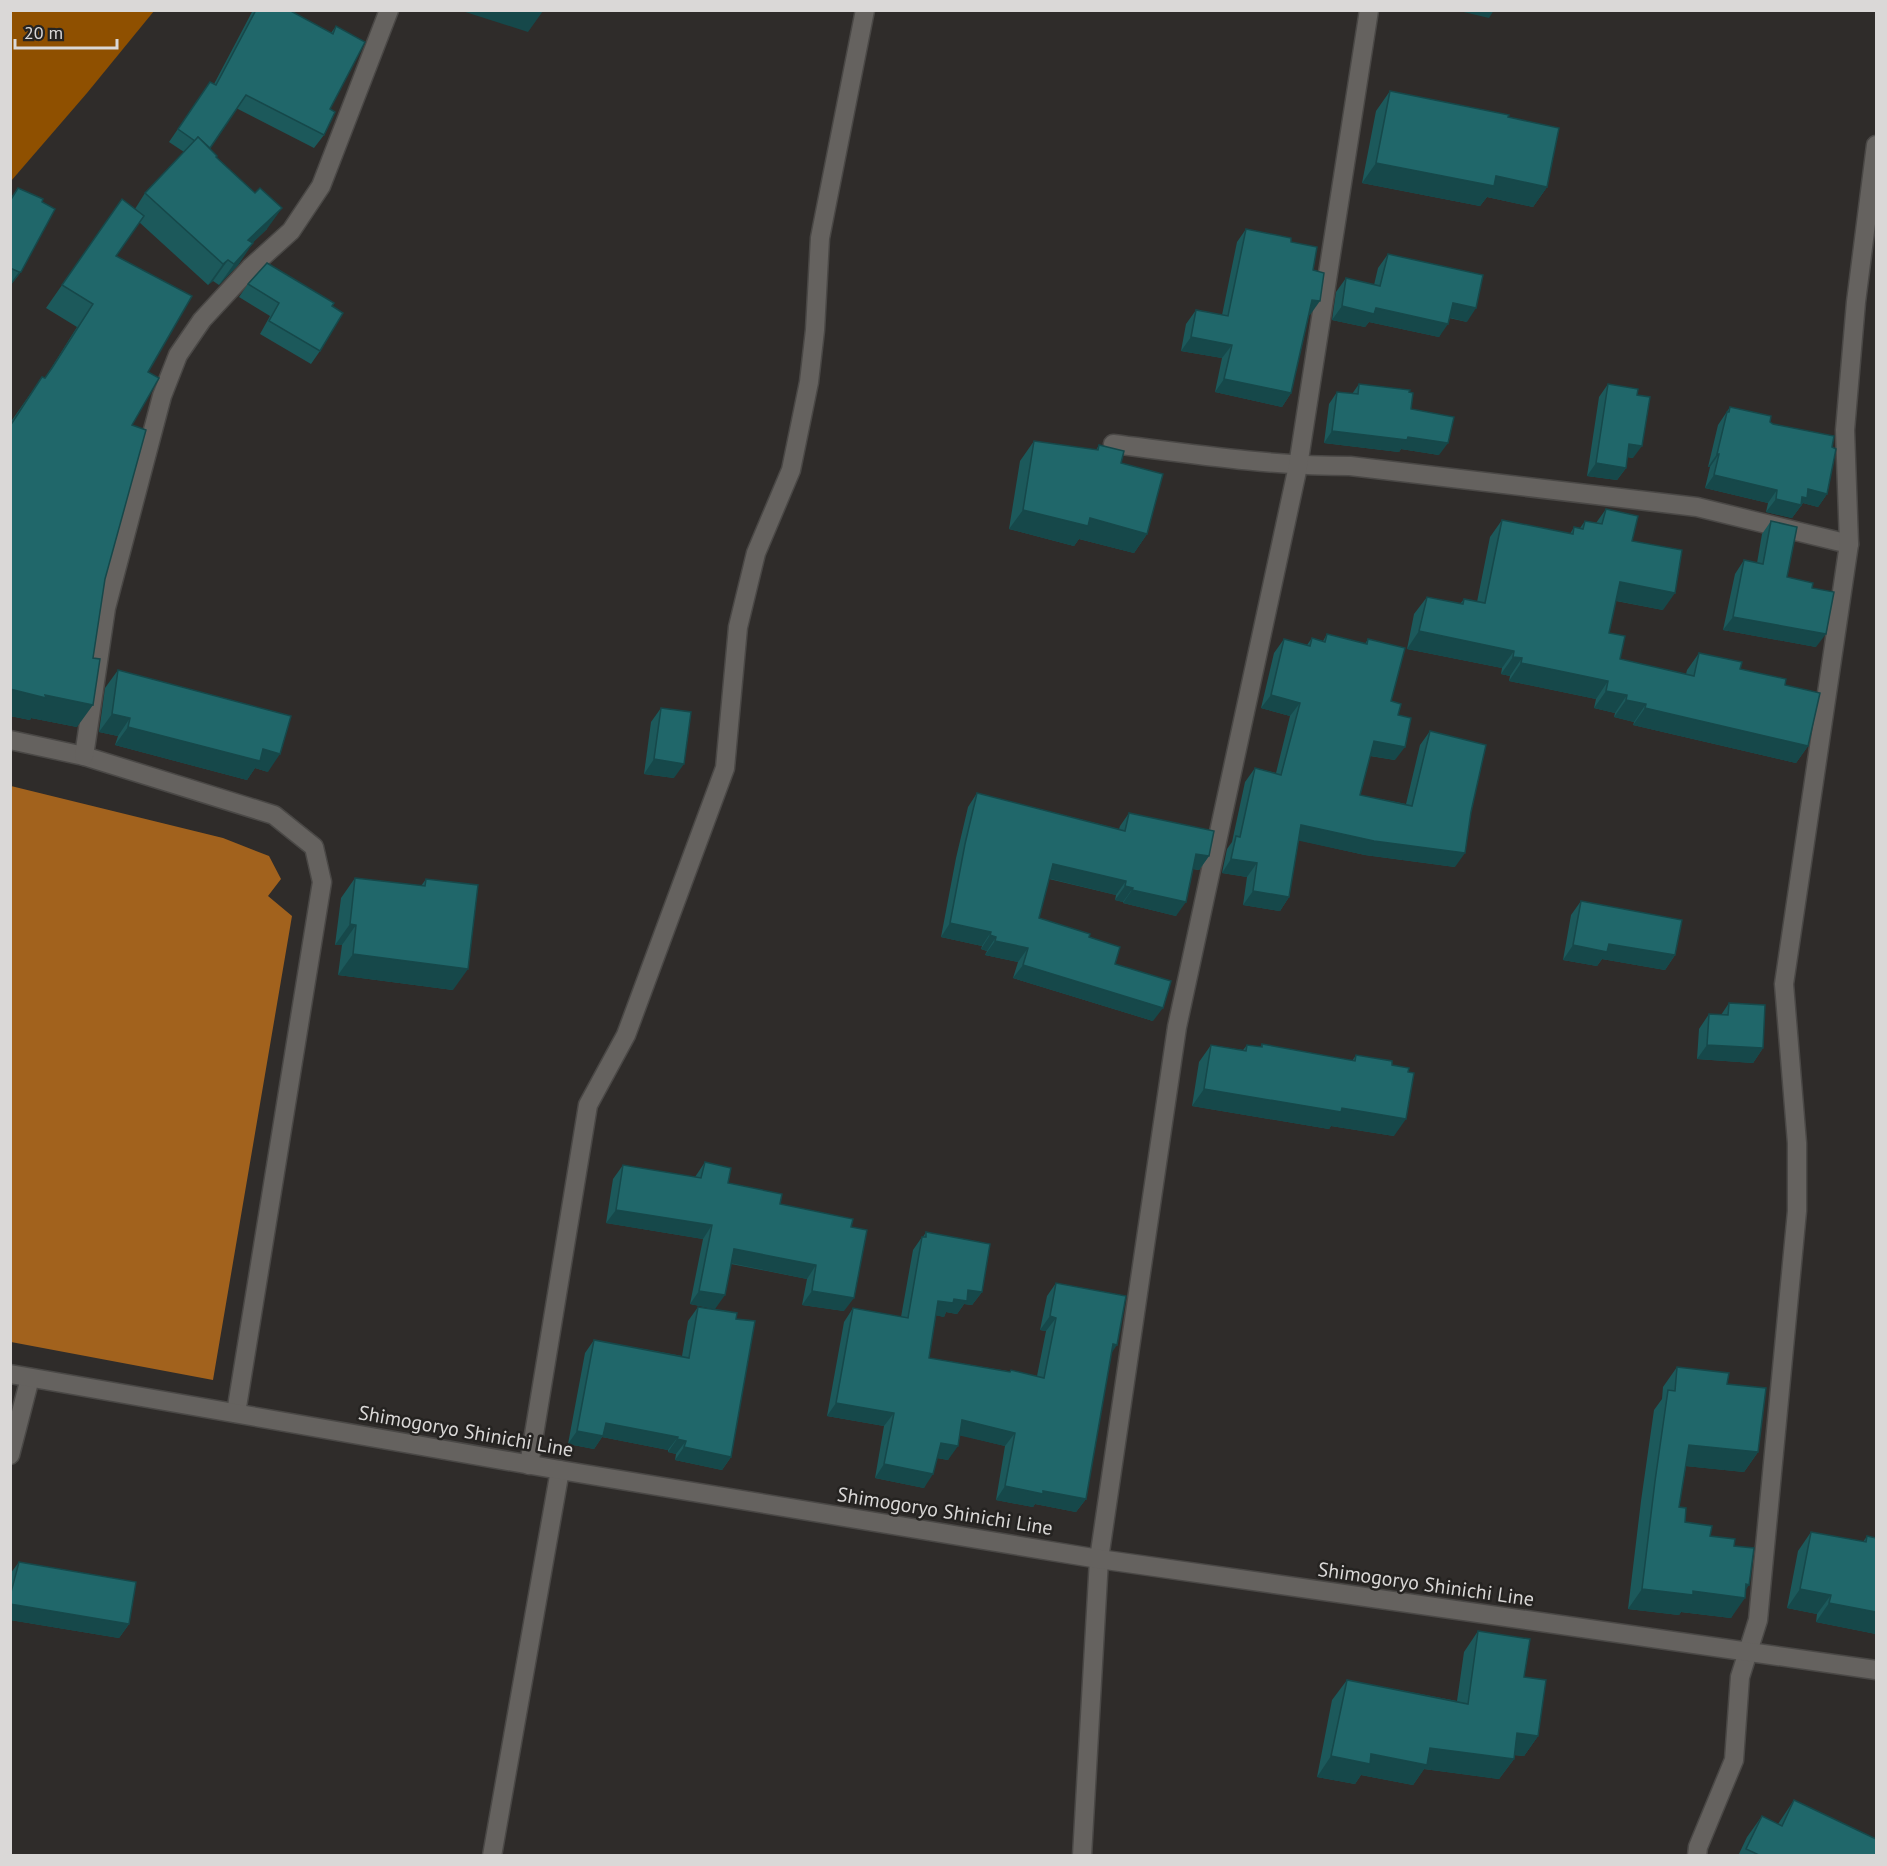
<svg xmlns="http://www.w3.org/2000/svg" width="1887" height="1866" viewBox="0 0 1887 1866" font-family="'PT Sans',sans-serif">
<rect width="100%" height="100%" fill="#2f2c2a"/>
<polygon fill="#8f5000" points="11,10 154,11 87,93 11,181"/>
<polygon fill="#a2621d" points="11,786 223,838 269,856 281,879 268,896 292,916 213,1380 11,1342"/>
<g fill="none" stroke-linecap="round" stroke-linejoin="round">
<defs>
<g id="street">
<path d="M 1113,444 C 1192,454 1270,466 1350,466 L 1697,507 L 1849,544"/>
<polyline points="10,740 84,756 274,815 314,847 322,882 236,1413"/>
<polyline points="84,756 106,608 162,396 178,355 202,320 250,268 291,231 321,186 389,10"/>
<polyline points="10,1455 30,1378"/>
<polyline points="529,1465 588,1105 626,1035 725,768 738,627 756,553 791,470 809,382 815,330 820,238 865,10"/>
<polyline points="492,1856 560,1470"/>
<polyline points="1082,1856 1099,1559 1177,1027 1298,466 1369,10"/>
<polyline points="1697,1856 1698,1847 1734,1760 1740,1677 1758,1620 1797,1211 1797,1143 1784,984 1849,544 1845,430 1856,302 1876,145"/>
</g>
<polyline id="secondary" points="10,1374 560,1470 1099,1559 1876,1670"/>
</defs>
<use href="#street" stroke="#4a4846" stroke-width="21"/>
<use href="#secondary" stroke="#4a4846" stroke-width="21"/>
<use href="#street" stroke="#65625f" stroke-width="18"/>
<use href="#secondary" stroke="#65625f" stroke-width="18"/>
</g>
<g fill="#1c595b">
<polygon points="253,10 289,10 331,33 336,26 330,109 324,135 314,148 236,108 210,148 267,229 252,243 238,265 219,285 213,281 208,285 139,222 116,256 148,372 132,425 105,579 77,727 31,718 30,720 10,716 10,423 42,377 45,378 77,327 46,308 122,199 135,209 145,193 184,152 169,142 210,82 214,84"/>
<polygon points="1390,91 1508,117 1547,187 1533,207 1487,197 1480,206 1362,183 1376,111"/>
<polygon points="18,188 21,272 10,286 10,199"/>
<polygon points="1246,229 1291,242 1313,270 1310,315 1309,315 1291,393 1282,407 1215,392 1222,358 1181,351 1186,324 1196,310 1222,315 1237,242"/>
<polygon points="1388,254 1467,322 1449,318 1439,337 1369,322 1365,327 1332,320 1336,292 1346,278 1374,285 1378,268"/>
<polygon points="248,284 332,306 320,351 311,364 260,334 270,316 239,297"/>
<polygon points="1359,384 1411,409 1439,455 1401,449 1399,452 1324,443 1329,404 1337,392 1352,394"/>
<polygon points="1608,384 1637,395 1633,458 1627,457 1626,468 1617,480 1587,476 1599,397"/>
<polygon points="1730,407 1770,422 1773,424 1832,447 1827,494 1818,507 1803,503 1792,518 1766,512 1768,503 1705,488 1710,467 1708,467 1718,425"/>
<polygon points="1034,441 1096,450 1099,445 1121,463 1147,534 1134,553 1079,539 1074,546 1009,529 1020,461"/>
<polygon points="1606,509 1632,541 1663,610 1616,601 1609,633 1620,659 1686,674 1687,670 1699,653 1740,669 1785,685 1808,746 1796,763 1633,725 1634,722 1614,717 1615,713 1594,708 1596,699 1509,681 1510,676 1501,674 1502,668 1407,649 1414,614 1427,597 1460,604 1464,599 1477,602 1490,537 1502,520 1570,534 1574,527 1580,528 1585,521 1596,523"/>
<polygon points="1771,521 1787,577 1816,647 1723,630 1735,574 1744,560 1757,563 1762,534"/>
<polygon points="1327,634 1365,644 1368,639 1391,701 1398,715 1395,760 1370,756 1360,795 1406,804 1420,745 1430,731 1455,867 1365,855 1298,840 1289,897 1280,911 1243,905 1247,877 1222,873 1227,849 1232,842 1245,782 1255,768 1276,773 1290,716 1261,708 1274,653 1284,639 1307,645 1312,638 1323,641"/>
<polygon points="118,670 268,772 255,768 247,780 115,745 118,736 99,732 105,688"/>
<polygon points="661,708 674,778 644,774 651,722"/>
<polygon points="977,793 1119,829 1120,826 1129,813 1209,856 1199,870 1193,869 1176,916 1123,903 1123,902 1115,900 1116,895 1049,879 1039,918 1089,937 1115,964 1153,1021 1013,978 1018,962 985,955 987,951 981,949 982,946 941,937 956,858 968,807"/>
<polygon points="355,878 421,886 426,879 453,990 338,975 342,945 335,945 341,898"/>
<polygon points="1581,901 1675,955 1665,970 1602,959 1597,966 1563,960 1571,915"/>
<polygon points="1729,1003 1763,1048 1753,1063 1697,1059 1699,1029 1709,1014 1721,1015"/>
<polygon points="1262,1044 1352,1061 1356,1055 1392,1065 1394,1136 1331,1126 1329,1129 1192,1106 1199,1062 1211,1045 1243,1050 1247,1045 1260,1047"/>
<polygon points="705,1162 728,1183 780,1204 851,1227 844,1311 802,1305 807,1279 731,1264 715,1309 690,1304 703,1239 606,1223 613,1179 623,1165 695,1177"/>
<polygon points="926,1232 982,1292 972,1305 964,1304 957,1314 946,1312 944,1317 936,1315 929,1358 1037,1376 1046,1331 1040,1330 1047,1296 1056,1283 1111,1353 1086,1499 1076,1512 1035,1504 1033,1507 996,1500 1005,1446 960,1435 948,1460 937,1458 924,1488 875,1478 884,1426 827,1416 844,1322 853,1308 901,1317 913,1250 922,1237 923,1237"/>
<polygon points="698,1307 736,1319 731,1457 722,1470 675,1460 676,1454 668,1452 668,1450 602,1437 594,1449 568,1444 585,1353 594,1340 682,1356 688,1321"/>
<polygon points="1677,1367 1727,1384 1758,1452 1744,1472 1686,1466 1679,1507 1685,1522 1710,1536 1734,1546 1746,1589 1731,1618 1681,1612 1679,1615 1628,1609 1641,1501 1654,1410 1662,1399 1663,1387"/>
<polygon points="1811,1532 1863,1542 1867,1536 1876,1538 1876,1634 1816,1622 1817,1614 1787,1608 1798,1551"/>
<polygon points="19,1562 129,1624 119,1638 10,1620 10,1574"/>
<polygon points="1478,1631 1524,1677 1538,1736 1524,1756 1514,1755 1514,1759 1499,1779 1424,1769 1413,1785 1361,1775 1355,1784 1317,1777 1332,1700 1347,1680 1457,1701 1464,1652"/>
<polygon points="1794,1800 1876,1856 1738,1856 1747,1837 1762,1816 1778,1824"/>
</g>
<g fill="#16484a">
<polygon points="459,10 541,10 543,11 528,32"/>
<polygon points="1455,10 1494,10 1489,18"/>
<polygon points="1376,163 1496,176 1547,187 1533,207 1487,197 1480,206 1362,183"/>
<polygon points="282,208 267,229 233,262 248,240"/>
<polygon points="253,243 238,265 219,285 234,264"/>
<polygon points="228,260 213,281 208,285 223,264"/>
<polygon points="19,272 21,272 10,286 10,284"/>
<polygon points="1312,300 1320,301 1310,315 1303,313"/>
<polygon points="1453,303 1476,308 1467,322 1443,316"/>
<polygon points="1342,306 1376,308 1448,324 1439,337 1369,322 1365,327 1332,320"/>
<polygon points="1191,337 1232,345 1222,358 1181,351"/>
<polygon points="1224,379 1291,393 1282,407 1215,392"/>
<polygon points="1332,431 1408,437 1448,443 1439,455 1401,449 1399,452 1324,443"/>
<polygon points="1629,444 1642,446 1633,458 1621,456"/>
<polygon points="1717,454 1719,454 1710,467 1708,467"/>
<polygon points="1596,463 1626,468 1617,480 1587,476"/>
<polygon points="1714,475 1777,490 1768,503 1705,488"/>
<polygon points="1808,489 1827,494 1818,507 1803,503 1792,518 1766,512 1776,499"/>
<polygon points="1023,510 1090,518 1147,534 1134,553 1079,539 1074,546 1009,529"/>
<polygon points="1620,582 1675,593 1663,610 1607,599"/>
<polygon points="1733,617 1826,634 1816,647 1723,630"/>
<polygon points="1419,631 1514,651 1502,668 1407,649"/>
<polygon points="1513,657 1522,658 1510,676 1501,674"/>
<polygon points="1521,663 1608,681 1596,699 1509,681"/>
<polygon points="10,689 45,695 93,705 77,727 31,718 30,720 10,716"/>
<polygon points="1606,691 1627,695 1615,713 1594,708"/>
<polygon points="1271,695 1300,703 1290,716 1261,708"/>
<polygon points="1626,700 1646,704 1634,722 1614,717"/>
<polygon points="1645,708 1808,746 1796,763 1633,725"/>
<polygon points="112,714 130,718 118,736 99,732"/>
<polygon points="128,727 263,749 280,754 268,772 255,768 247,780 115,745"/>
<polygon points="1374,741 1405,747 1395,760 1365,755"/>
<polygon points="654,759 684,764 674,778 644,774"/>
<polygon points="1301,825 1465,853 1455,867 1365,855 1291,839"/>
<polygon points="1196,854 1209,856 1199,870 1187,868"/>
<polygon points="1231,859 1257,863 1247,877 1222,873"/>
<polygon points="1053,864 1126,881 1116,895 1043,877"/>
<polygon points="1125,886 1133,888 1123,902 1115,900"/>
<polygon points="1132,890 1186,902 1176,916 1123,903"/>
<polygon points="1253,891 1289,897 1280,911 1243,905"/>
<polygon points="950,923 991,932 982,946 941,937"/>
<polygon points="350,924 356,925 342,945 335,945"/>
<polygon points="990,935 996,937 987,951 981,949"/>
<polygon points="995,941 1028,948 1018,962 985,955"/>
<polygon points="1609,944 1675,955 1665,970 1602,959 1597,966 1563,960 1573,945"/>
<polygon points="353,954 468,969 453,990 338,975"/>
<polygon points="1023,965 1163,1008 1153,1021 1013,978"/>
<polygon points="1707,1045 1763,1048 1753,1063 1697,1059"/>
<polygon points="1204,1089 1342,1108 1406,1119 1394,1136 1331,1126 1329,1129 1192,1106"/>
<polygon points="616,1210 712,1225 703,1239 606,1223"/>
<polygon points="734,1249 816,1265 807,1279 725,1262"/>
<polygon points="968,1290 982,1292 972,1305 964,1304 957,1314 946,1312 944,1317 929,1314 938,1301"/>
<polygon points="699,1291 725,1295 715,1309 690,1304"/>
<polygon points="812,1291 854,1298 844,1311 802,1305"/>
<polygon points="1050,1316 1056,1318 1046,1331 1040,1330"/>
<polygon points="1113,1344 1117,1345 1108,1358"/>
<polygon points="836,1403 894,1413 884,1426 827,1416"/>
<polygon points="962,1420 1015,1433 1005,1446 953,1434"/>
<polygon points="606,1423 678,1437 668,1450 602,1437 594,1449 568,1444 577,1431"/>
<polygon points="677,1439 686,1441 676,1454 668,1452"/>
<polygon points="941,1443 958,1446 948,1460 932,1457"/>
<polygon points="1689,1445 1758,1452 1744,1472 1675,1465"/>
<polygon points="684,1447 731,1457 722,1470 675,1460"/>
<polygon points="884,1464 933,1474 924,1488 875,1478"/>
<polygon points="1005,1486 1043,1491 1086,1499 1076,1512 1035,1504 1033,1507 996,1500"/>
<polygon points="1746,1584 1749,1585 1740,1598 1745,1598 1731,1618 1681,1612 1679,1615 1628,1609 1642,1589 1693,1591"/>
<polygon points="1800,1589 1831,1595 1817,1614 1787,1608"/>
<polygon points="1829,1603 1876,1612 1876,1634 1816,1622"/>
<polygon points="10,1604 129,1624 119,1638 10,1620"/>
<polygon points="1517,1733 1538,1736 1524,1756 1503,1754"/>
<polygon points="1430,1748 1514,1759 1499,1779 1424,1769 1413,1785 1361,1775 1355,1784 1317,1777 1331,1756"/>
</g>
<g fill="#20676a" stroke="#16484a" stroke-width="1.5">
<polygon points="256,10 289,10 333,34 336,26 365,42 330,109 335,112 324,135 246,95 210,148 198,137 195,141 178,129 210,82 216,85"/>
<polygon points="1390,91 1509,115 1508,117 1559,128 1547,187 1496,176 1494,186 1376,163"/>
<polygon points="198,137 217,156 216,157 255,193 260,188 282,208 248,240 253,243 234,264 228,260 223,264 145,193"/>
<polygon points="18,188 43,199 42,202 55,209 21,272 19,272 10,268 10,201"/>
<polygon points="122,199 144,216 116,256 192,296 148,372 159,378 132,425 146,430 105,579 93,658 100,659 93,705 45,695 46,698 10,689 10,426 42,377 45,378 52,368 93,304 62,285"/>
<polygon points="1246,229 1291,238 1291,242 1317,247 1313,270 1324,273 1320,301 1312,300 1291,393 1224,379 1232,345 1191,337 1196,310 1228,316"/>
<polygon points="1388,254 1483,275 1476,308 1453,303 1448,324 1376,308 1374,314 1342,306 1346,278 1380,286"/>
<polygon points="267,263 334,303 332,306 343,313 320,351 269,321 279,303 248,284"/>
<polygon points="1359,384 1410,390 1409,392 1413,393 1411,409 1454,417 1448,443 1408,437 1407,440 1332,431 1337,392 1358,394"/>
<polygon points="1608,384 1638,389 1637,395 1650,397 1642,446 1629,444 1626,468 1596,463"/>
<polygon points="1730,407 1771,416 1770,422 1773,424 1834,436 1832,447 1836,449 1827,494 1808,489 1807,498 1802,497 1801,505 1776,499 1777,490 1714,475 1719,454 1717,454 1727,412 1729,412"/>
<polygon points="1034,441 1098,450 1099,445 1124,451 1121,463 1163,474 1147,534 1090,518 1088,526 1023,510"/>
<polygon points="1606,509 1638,516 1632,541 1682,550 1675,593 1620,582 1609,633 1625,636 1620,659 1694,676 1699,653 1742,662 1740,669 1786,679 1785,685 1820,693 1808,746 1645,708 1646,704 1626,700 1627,695 1606,691 1608,681 1521,663 1522,658 1513,657 1514,651 1419,631 1427,597 1463,604 1464,599 1485,603 1502,520 1573,534 1574,527 1583,529 1585,521 1602,524"/>
<polygon points="1771,521 1797,527 1787,577 1813,583 1812,588 1834,592 1826,634 1733,617 1744,560 1763,564"/>
<polygon points="1327,634 1367,644 1368,639 1405,648 1391,701 1401,704 1398,715 1411,718 1405,747 1374,741 1360,795 1412,806 1430,731 1486,745 1471,812 1465,853 1374,841 1301,825 1289,897 1253,891 1257,863 1231,859 1236,836 1240,837 1255,768 1281,775 1300,703 1271,695 1284,639 1310,646 1312,638 1325,642"/>
<polygon points="118,670 291,716 280,754 263,749 260,761 128,727 130,718 112,714"/>
<polygon points="661,708 691,712 684,764 654,759"/>
<polygon points="977,793 1125,831 1129,813 1214,831 1209,856 1196,854 1186,902 1132,890 1133,888 1125,886 1126,881 1053,864 1039,918 1090,934 1089,937 1120,947 1115,964 1171,981 1163,1008 1023,965 1028,948 995,941 996,937 990,935 991,932 950,923 965,844"/>
<polygon points="355,878 425,886 426,879 478,885 468,969 353,954 356,925 350,924"/>
<polygon points="1581,901 1682,920 1675,955 1609,944 1607,952 1573,945"/>
<polygon points="1729,1003 1765,1005 1763,1048 1707,1045 1709,1014 1728,1015"/>
<polygon points="1262,1044 1355,1061 1356,1055 1392,1061 1392,1065 1409,1068 1408,1072 1414,1073 1406,1119 1342,1108 1341,1112 1204,1089 1211,1045 1246,1051 1247,1045 1262,1047"/>
<polygon points="705,1162 731,1168 728,1183 782,1194 780,1204 853,1219 851,1227 867,1230 854,1298 812,1291 816,1265 734,1249 725,1295 699,1291 712,1225 616,1210 623,1165 701,1178"/>
<polygon points="926,1232 990,1244 982,1292 968,1290 967,1301 954,1299 953,1303 938,1301 929,1358 1010,1372 1011,1370 1044,1378 1056,1318 1050,1316 1056,1283 1126,1296 1117,1345 1113,1344 1086,1499 1043,1491 1043,1494 1005,1486 1015,1433 962,1420 958,1446 941,1443 933,1474 884,1464 894,1413 836,1403 853,1308 908,1318 922,1237 926,1237"/>
<polygon points="698,1307 737,1313 736,1319 755,1321 731,1457 684,1447 686,1441 677,1439 678,1437 606,1423 603,1436 577,1431 594,1340 689,1358"/>
<polygon points="1677,1367 1729,1373 1727,1384 1766,1388 1758,1452 1689,1445 1679,1507 1686,1508 1685,1522 1712,1526 1710,1536 1735,1539 1734,1546 1754,1548 1749,1585 1746,1584 1745,1598 1693,1591 1693,1595 1642,1589 1655,1481 1668,1390 1675,1391"/>
<polygon points="1811,1532 1866,1542 1867,1536 1876,1538 1876,1612 1829,1603 1831,1595 1800,1589"/>
<polygon points="19,1562 136,1582 129,1624 10,1604 10,1596"/>
<polygon points="1478,1631 1530,1639 1524,1677 1546,1680 1538,1736 1517,1733 1514,1759 1430,1748 1427,1765 1371,1754 1370,1764 1331,1756 1347,1680 1468,1704"/>
<polygon points="1794,1800 1876,1839 1876,1856 1761,1856 1746,1849 1762,1816 1782,1826"/>
</g>
<g text-anchor="middle" stroke-width="5" stroke-linejoin="round" paint-order="stroke">
<g font-size="20" fill="#dad8d7" stroke="#252321">
<text transform="translate(466 1431) rotate(10)" y="7">Shimogoryo Shinichi Line</text>
<text transform="translate(945 1511) rotate(9)" y="7">Shimogoryo Shinichi Line</text>
<text transform="translate(1426 1584) rotate(8)" y="7">Shimogoryo Shinichi Line</text>
</g>
</g>
<rect width="1887" height="1866" fill="none" stroke="#dad8d7" stroke-width="24"/>
<path d="M15 39v9h102v-9" fill="none" stroke="#dad8d7" stroke-width="3"/>
<text x="24" y="39" font-size="18" fill="#dad8d7" stroke="#252321" stroke-width="4.5" paint-order="stroke">20 m</text>
</svg>
